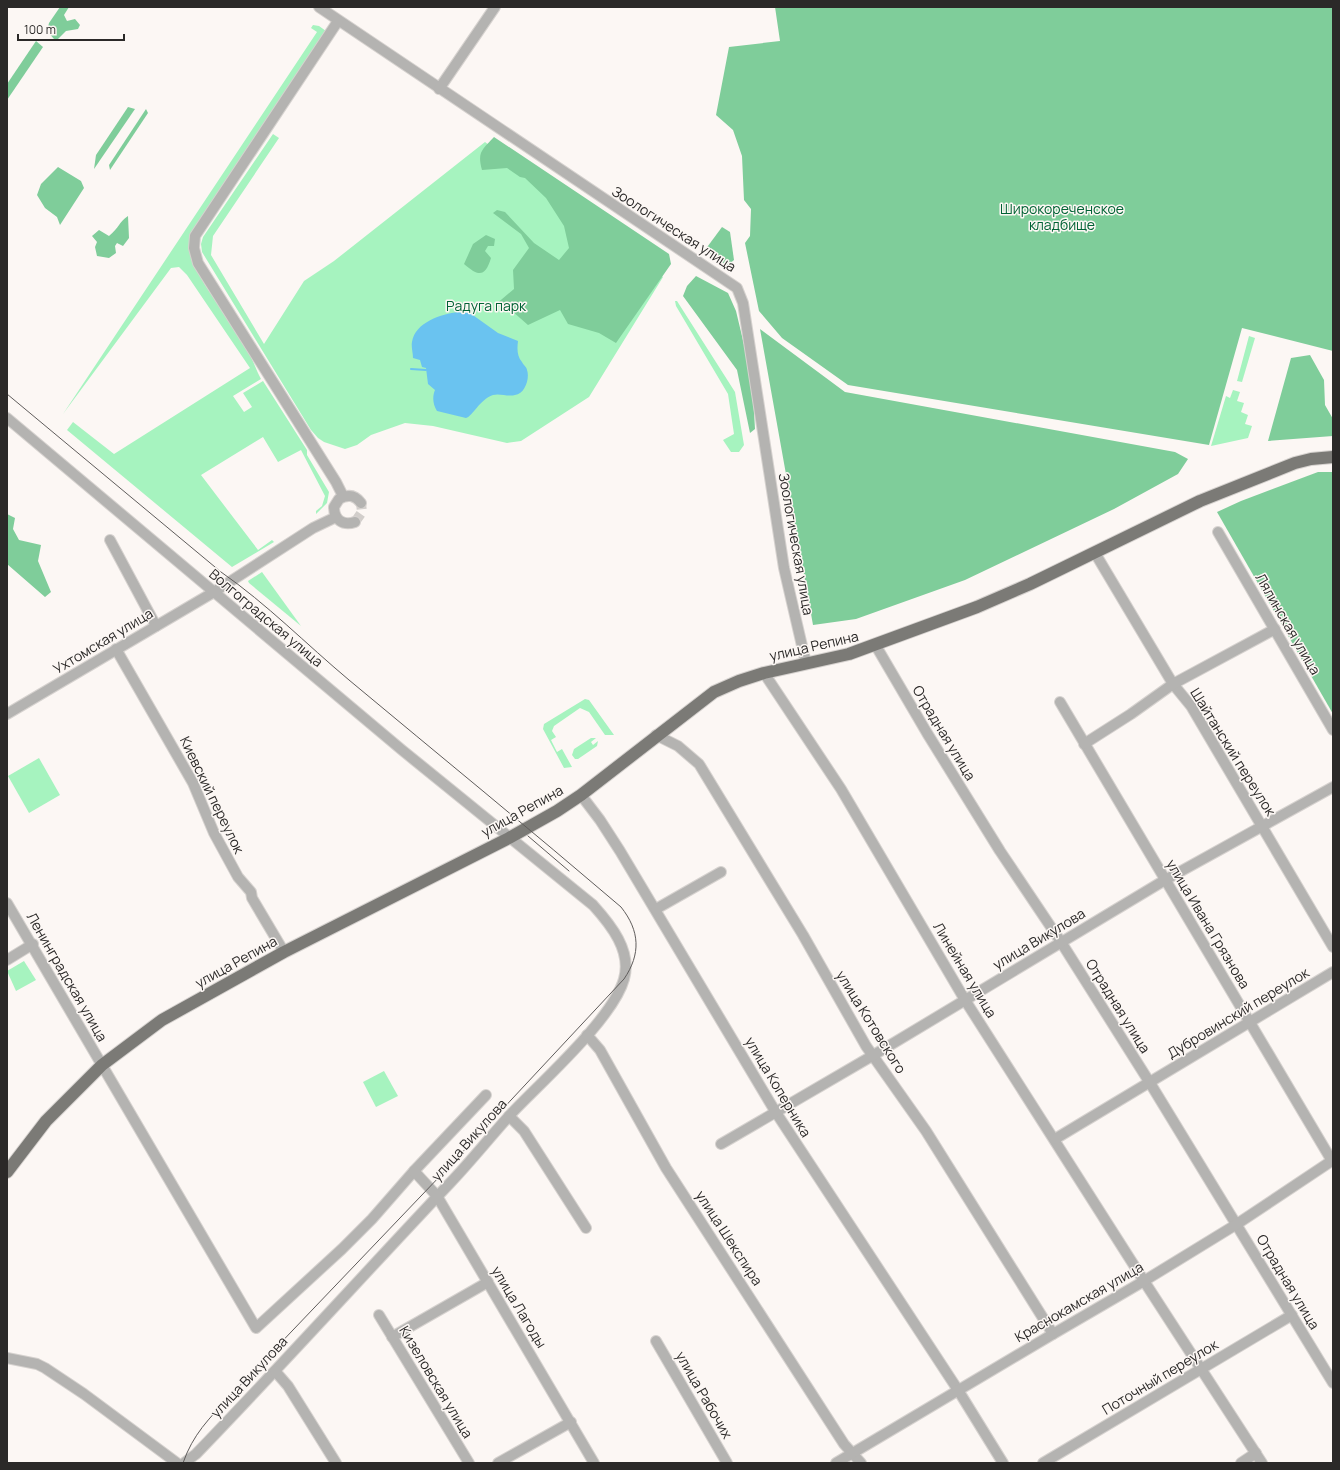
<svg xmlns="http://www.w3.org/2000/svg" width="1340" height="1470" viewBox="0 0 1340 1470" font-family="Manrope,sans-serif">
<rect width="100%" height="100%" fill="#fcf7f4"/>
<g fill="#a6f3bf">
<path d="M 313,25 L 319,26 L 326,31 L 190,249 C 196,284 233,318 248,351 C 253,360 256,370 261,379 L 233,396 L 244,412 L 252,407 L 243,393 L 263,381 L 307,450 L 307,455 L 329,492 L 327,503 L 316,514 L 316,511 L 322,506 L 325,496 L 301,450 L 278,462 L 263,437 L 201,475 L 258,550 L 272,540 L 274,542 L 232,567 L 67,430 L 73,422 L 114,454 L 250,368 L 187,275 L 179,267 L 171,268 L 63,414 L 317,32 L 311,28 Z"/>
<polygon points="273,134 279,138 213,236 211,255 264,344 304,281 334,261 485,142 663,277 589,397 521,441 507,443 433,426 405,423 371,435 357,445 345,449 324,442 318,438 311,430 202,252 201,244 203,237"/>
<polygon points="675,301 677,301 735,392 744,445 739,452 731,452 723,440 734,434 728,394 676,306"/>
<polygon points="1249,336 1255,338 1242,382 1237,381"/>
<polygon points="1233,390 1240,392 1237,401 1244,403 1241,412 1248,415 1245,424 1252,426 1248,438 1211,446 1226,396 1230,398"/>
<polygon points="262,572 301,626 249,583 248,581"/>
<polygon points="585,699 589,700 614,735 605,735 589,712 580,708 554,726 552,731 556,737 551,740 557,752 562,749 572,767 564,768 543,729 544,724"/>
<polygon points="591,738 596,738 591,742 593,745 598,741 597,746 578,759 575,759 572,755 574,749"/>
<polygon points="39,758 60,795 29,813 8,776"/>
<polygon points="24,961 36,980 16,991 7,971"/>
<polygon points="384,1071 398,1096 376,1107 363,1082"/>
</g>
<g fill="#7fcd9a">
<polygon points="60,7 69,7 64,15 67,21 75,19 80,25 78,29 66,31 58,39 54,39 47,31 49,23"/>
<polygon points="775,7 1333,7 1333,351 1242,328 1209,445 848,385 782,338 759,311 745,243 750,236 751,209 744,200 742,156 733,130 716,115 729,47 780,41"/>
<polygon points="36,41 43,47 7,100 7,84"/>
<polygon points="128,107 135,109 94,169 96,155"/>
<polygon points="146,109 148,113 110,170 109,165"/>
<path d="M 494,137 L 669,254 L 671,264 L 616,343 L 599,333 L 568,324 L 560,310 L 528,325 L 512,311 L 495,305 L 514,289 L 513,270 L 529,248 L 521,234 L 493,213 L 497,210 L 505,212 L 534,243 L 559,260 L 569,248 L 564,226 L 546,198 L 525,178 L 520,177 L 507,168 L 482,170 C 477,152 482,150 494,137 Z"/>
<polygon points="58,167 81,181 84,188 60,225 57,217 45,208 37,195 41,184"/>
<path d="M 128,216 L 129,238 L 123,246 L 117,243 L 115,246 L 116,253 L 109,258 L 97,256 L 95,247 L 97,242 L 92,236 L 99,230 L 109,236 C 119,228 119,222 128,216 Z"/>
<polygon points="722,227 730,232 734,260 727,266 705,250"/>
<path d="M 486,235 L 495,239 L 494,246 L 488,246 L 485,251 L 491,258 C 485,278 478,276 464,264 L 473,244 Z"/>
<polygon points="696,276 728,293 736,311 752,378 755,429 750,433 737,370 683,296 687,286"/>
<polygon points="760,329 845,392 1175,452 1188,459 1178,474 1114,509 965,580 856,619 813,625"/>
<polygon points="1310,355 1324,380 1325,405 1333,419 1333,436 1268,441 1291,358"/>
<polygon points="1318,472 1333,472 1333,714 1217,512 1241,501"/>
<polygon points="7,514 15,518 13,529 19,540 41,545 38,561 51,592 45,597 7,564"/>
</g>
<path fill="#6ac3f0" d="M 458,312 L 470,313 L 498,333 L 518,341 C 517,349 517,356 522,362 C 523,365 527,367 527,370 C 530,378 525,394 515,395 C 508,397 500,393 493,395 C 479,400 473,416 466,418 L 437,411 C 433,405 432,397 435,390 L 428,384 L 426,368 L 422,367 L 420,360 L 413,358 C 413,353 411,346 412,342 C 415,322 442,314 458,312 Z"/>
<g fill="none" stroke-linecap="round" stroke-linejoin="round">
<polyline stroke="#6ac3f0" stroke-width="2" points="411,369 426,370"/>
<polyline stroke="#d2cecb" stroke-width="10" stroke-dasharray="10 5" stroke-linecap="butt" points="355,522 362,512 361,503"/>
<defs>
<g id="minor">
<polyline points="319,7 737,288 743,303 784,568 806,663"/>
<polyline points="338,21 195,236 194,248 198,263 336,482 343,496"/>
<polyline points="439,89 495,7"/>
<path d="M 7,418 L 402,750 L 593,905 C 611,925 632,951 624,979 C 613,1019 540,1083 510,1115 C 490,1137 471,1161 450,1183 C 365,1273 282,1365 196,1454 L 184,1463"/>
<path d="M 355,522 C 343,526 334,520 334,507 L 339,499 C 348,494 355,495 361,503"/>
<polyline points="1218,532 1333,730"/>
<polyline points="110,540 156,626"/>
<polyline points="1095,553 1173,684 1191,706 1333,947"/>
<polyline points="876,646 927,733 1000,851 1061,942 1150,1083 1333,1383"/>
<polyline points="116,649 193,783 214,833 238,877 251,892 252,898 284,952"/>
<polyline points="764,673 841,789 965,1000 1144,1281 1262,1463"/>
<polyline points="1060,702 1332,1161"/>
<polyline points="7,714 214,592 313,528 336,517"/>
<polyline points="656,735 678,746 699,764 803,935 866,1046 926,1131 1053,1334"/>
<polyline points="1084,744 1131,714 1173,684 1275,629"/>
<polyline points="581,795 600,820 620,851 775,1111 958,1390 1003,1463"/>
<polyline points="7,903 256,1328 342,1249 372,1219 414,1171 486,1095"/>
<polyline points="656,909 721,872"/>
<polyline points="7,960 33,944"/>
<polyline points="587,1035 600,1050 666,1168 844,1444 861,1463"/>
<polyline points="509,1116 524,1131 586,1228"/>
<polyline points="1055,1139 1333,972"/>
<polyline points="721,1144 872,1056 1165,880 1333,787"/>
<polyline points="414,1171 437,1196 594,1463"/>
<polyline points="379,1315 469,1463"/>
<polyline points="392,1337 488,1282"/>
<polyline points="656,1341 727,1463"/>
<polyline points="7,1358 37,1364 45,1368 84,1394 177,1463"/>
<polyline points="275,1371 288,1386 336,1463"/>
<polyline points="498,1463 571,1422"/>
<polyline points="836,1463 1053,1334 1144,1281 1237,1224 1333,1160"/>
<polyline points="1043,1463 1292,1315"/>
<polyline points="1241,1463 1256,1453"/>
</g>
<polyline id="major" points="7,1172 46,1121 102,1065 162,1020 284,952 509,838 557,811 581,795 714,692 739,681 764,673 849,654 977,607 1030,584 1200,501 1295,463 1311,459 1333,457"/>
</defs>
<use href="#minor" stroke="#d6d2cf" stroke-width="12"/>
<use href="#major" stroke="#d6d2cf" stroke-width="14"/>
<use href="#minor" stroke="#b4b3b1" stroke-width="10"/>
<use href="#major" stroke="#7b7a76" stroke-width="12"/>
<g stroke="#5f5c5b" stroke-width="1">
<path d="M 7,394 L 221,572 C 267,604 306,644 349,680 C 439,755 531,830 621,907 C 640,931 641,954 624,979 L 442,1174 L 229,1397 C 209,1419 193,1434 183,1463"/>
<polyline points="528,836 569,871"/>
</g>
</g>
<g text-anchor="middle" stroke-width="3" stroke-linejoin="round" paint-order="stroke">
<g font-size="14" fill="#006234" stroke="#fcf7f4">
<text x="1062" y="214">Широкореченское<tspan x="1062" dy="16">кладбище</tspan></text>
<text x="486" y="311">Радуга парк</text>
</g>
<g font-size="14" fill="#2b2928" stroke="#fcf7f4">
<text transform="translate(674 229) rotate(33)" y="5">Зоологическая улица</text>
<text transform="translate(796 544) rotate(80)" y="5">Зоологическая улица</text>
<text transform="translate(266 618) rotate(40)" y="5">Волгоградская улица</text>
<text transform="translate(1288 624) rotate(60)" y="5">Лялинская улица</text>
<text transform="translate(103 641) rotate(-31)" y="5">Ухтомская улица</text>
<text transform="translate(814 646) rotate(-13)" y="5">улица Репина</text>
<text transform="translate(944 733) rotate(59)" y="5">Отрадная улица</text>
<text transform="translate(1233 752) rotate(58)" y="5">Шайтанский переулок</text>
<text transform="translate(212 795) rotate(64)" y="5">Киевский переулок</text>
<text transform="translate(522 811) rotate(-29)" y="5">улица Репина</text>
<text transform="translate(1208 924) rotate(59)" y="5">улица Ивана Грязнова</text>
<text transform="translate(1039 939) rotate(-31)" y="5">улица Викулова</text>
<text transform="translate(236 962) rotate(-29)" y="5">улица Репина</text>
<text transform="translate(965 970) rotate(59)" y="5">Линейная улица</text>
<text transform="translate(67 977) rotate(60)" y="5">Ленинградская улица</text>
<text transform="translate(1118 1006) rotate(58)" y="5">Отрадная улица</text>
<text transform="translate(1238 1013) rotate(-31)" y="5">Дубровинский переулок</text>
<text transform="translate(871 1022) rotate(58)" y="5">улица Котовского</text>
<text transform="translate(778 1087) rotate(59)" y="5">улица Коперника</text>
<text transform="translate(469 1140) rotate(-48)" y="5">улица Викулова</text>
<text transform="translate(729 1238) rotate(57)" y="5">улица Шекспира</text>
<text transform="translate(1288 1282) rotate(59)" y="5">Отрадная улица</text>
<text transform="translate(1079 1302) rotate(-30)" y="5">Краснокамская улица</text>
<text transform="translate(519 1307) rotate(59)" y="5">улица Лагоды</text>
<text transform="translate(249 1377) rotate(-47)" y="5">улица Викулова</text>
<text transform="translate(1160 1377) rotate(-31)" y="5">Поточный переулок</text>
<text transform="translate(436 1382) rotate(59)" y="5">Кизеловская улица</text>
<text transform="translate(704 1395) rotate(60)" y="5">улица Рабочих</text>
</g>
</g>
<rect width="1340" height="1470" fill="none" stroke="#2b2928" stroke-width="16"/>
<path d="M18 34v6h106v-6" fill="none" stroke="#2b2928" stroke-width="2"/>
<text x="24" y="34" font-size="12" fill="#2b2928" stroke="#fcf7f4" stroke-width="3" paint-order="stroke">100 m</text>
</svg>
